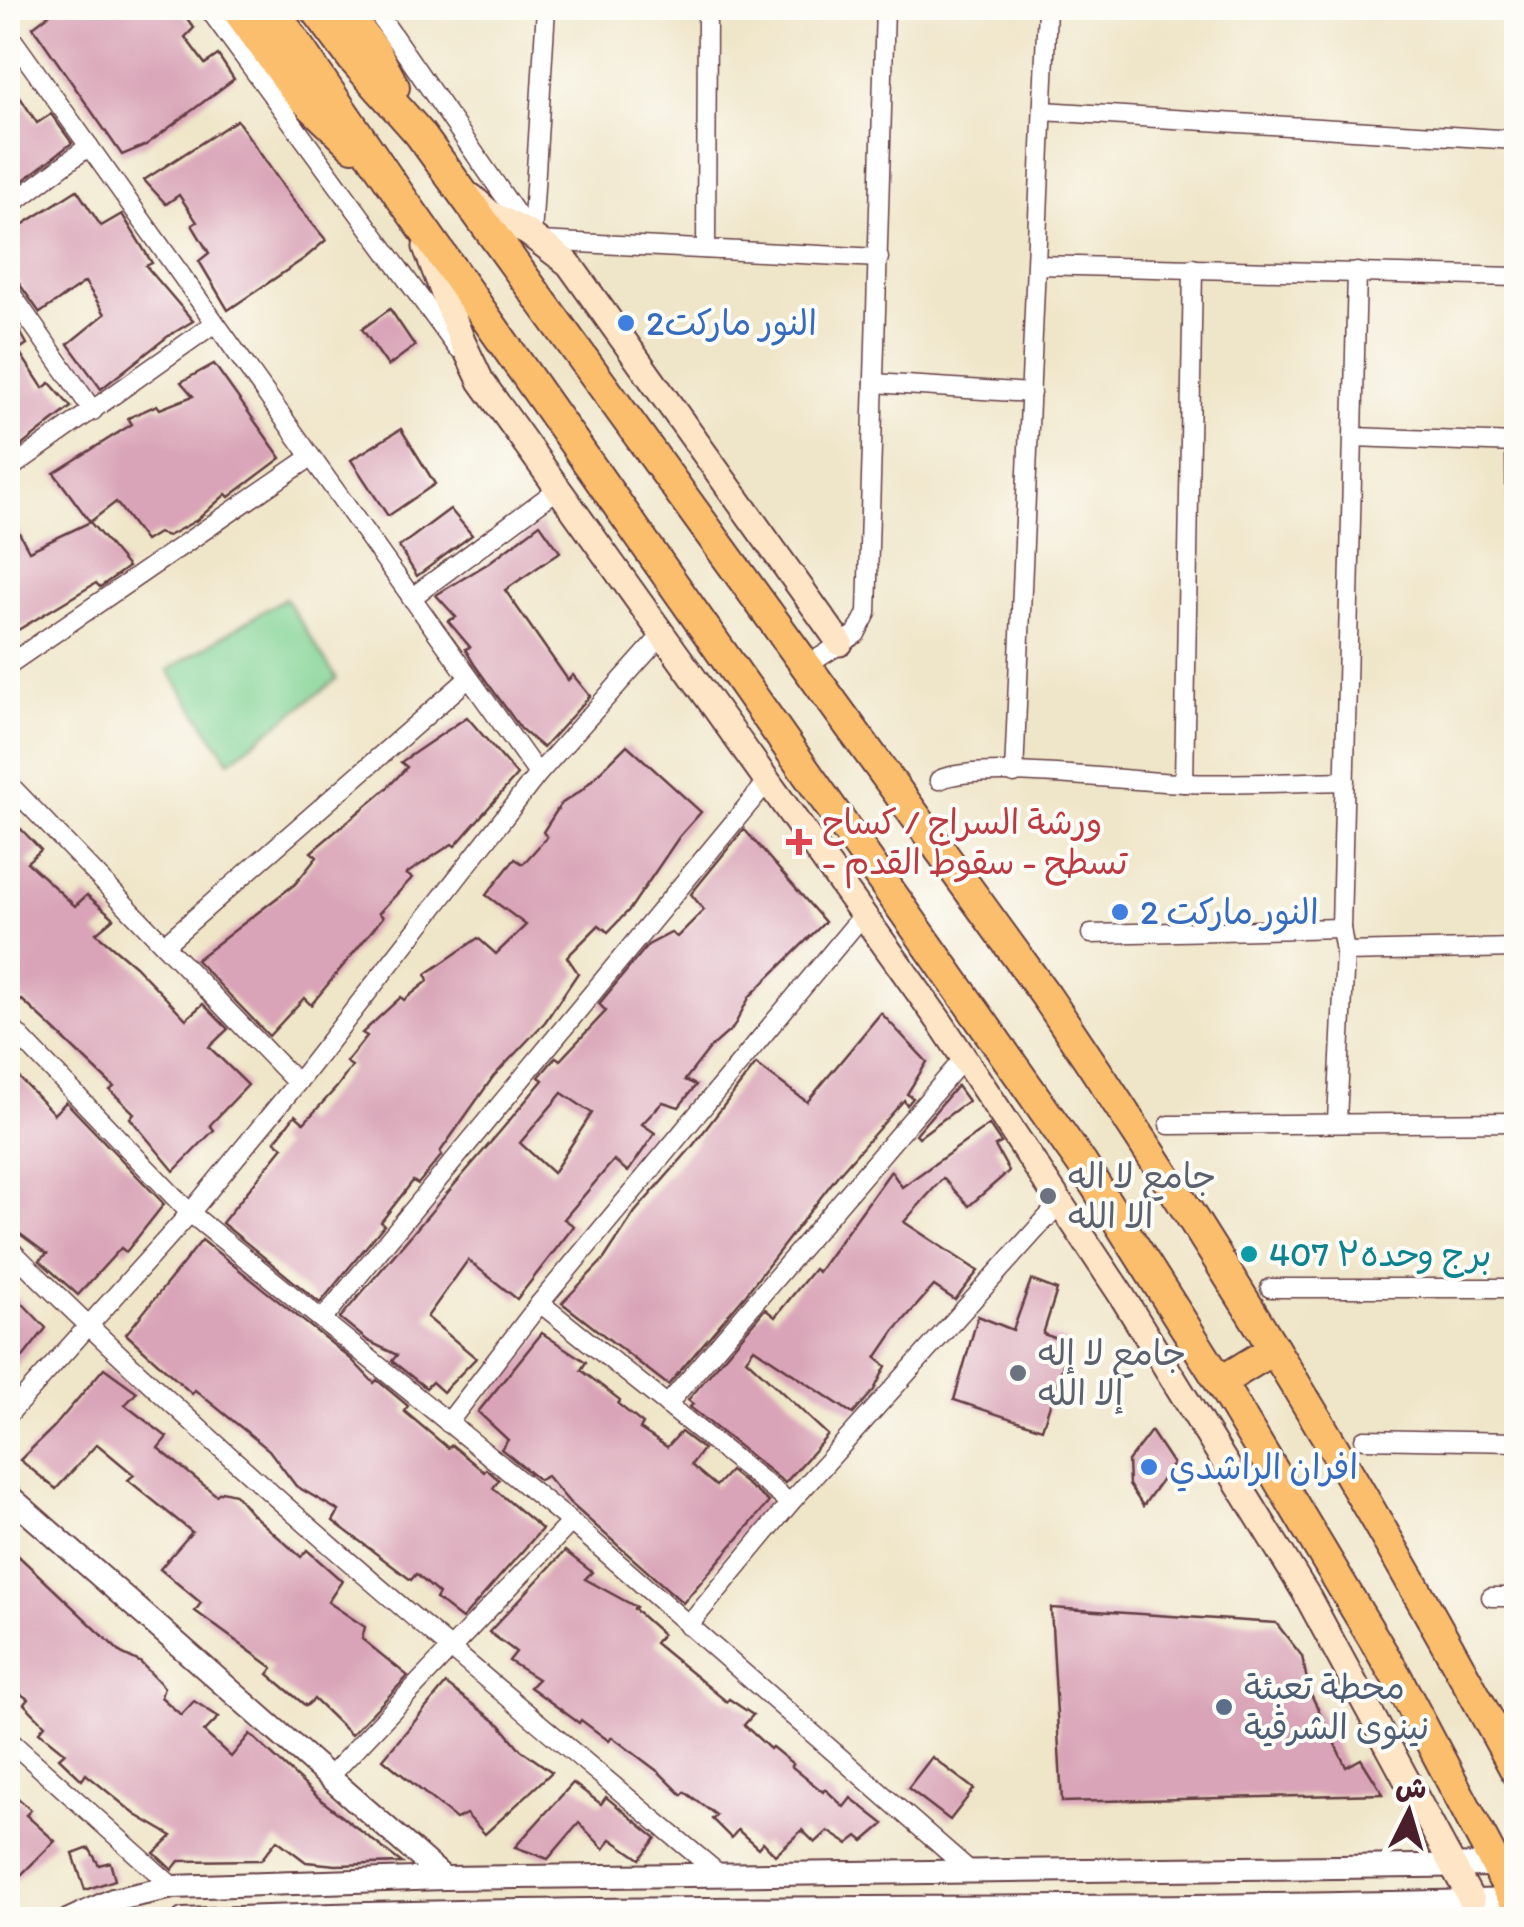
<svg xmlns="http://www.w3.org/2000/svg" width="1524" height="1927" viewBox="0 0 1524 1927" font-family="Itim,'Playpen Sans Arabic',sans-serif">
<rect width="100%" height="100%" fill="#fdfcf7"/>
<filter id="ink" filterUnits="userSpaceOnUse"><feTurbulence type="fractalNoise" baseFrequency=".01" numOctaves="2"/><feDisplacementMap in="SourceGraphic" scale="20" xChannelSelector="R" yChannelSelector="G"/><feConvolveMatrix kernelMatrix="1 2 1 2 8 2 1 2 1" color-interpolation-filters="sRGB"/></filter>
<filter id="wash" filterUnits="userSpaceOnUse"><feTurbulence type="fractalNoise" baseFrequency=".0048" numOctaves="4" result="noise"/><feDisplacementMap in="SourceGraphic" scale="40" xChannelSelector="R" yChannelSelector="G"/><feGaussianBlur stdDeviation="2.25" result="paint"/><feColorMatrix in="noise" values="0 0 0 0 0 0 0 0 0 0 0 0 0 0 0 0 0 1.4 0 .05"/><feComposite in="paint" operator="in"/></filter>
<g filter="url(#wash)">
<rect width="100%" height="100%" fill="#efe5c8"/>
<polygon fill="#82d394" stroke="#667960" stroke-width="2.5" points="285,598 337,679 229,761 168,670"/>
<g id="blocks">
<g fill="#d9a4b7" fill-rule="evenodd">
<polygon points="45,8 179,8 194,28 185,37 205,64 218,55 234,79 146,145 122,155 33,27 50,14"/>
<polygon points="8,79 37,123 51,114 72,143 8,192"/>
<polygon points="237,120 292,199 326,240 305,258 228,310 199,261 209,253 192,225 197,222 179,195 166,204 144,180"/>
<polygon points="77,190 101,226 122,214 152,263 146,266 193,321 167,337 101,389 68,344 105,314 85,282 40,313 18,282 8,277 8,234"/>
<polygon points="390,309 415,346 388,366 362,329"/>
<polygon points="8,310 27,344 18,350 43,388 50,383 71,407 21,446 18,442 8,450"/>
<polygon points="214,364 281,458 229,497 226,494 197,520 168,536 158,533 145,541 116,502 90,522 54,473 132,424 128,418 157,405 160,409 193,396 181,382"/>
<polygon points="401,429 435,484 388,516 351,460"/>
<polygon points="450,509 472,535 417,576 399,547"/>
<polygon points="8,512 29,551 90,522 128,567 100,587 96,583 8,636"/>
<polygon points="540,524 560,552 505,590 568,680 573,675 590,696 543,748 521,729 474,664 465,649 470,647 448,621 456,617 436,595 487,564"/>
<polygon points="467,717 517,775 455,846 452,844 406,874 412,878 379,913 383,917 311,1005 304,998 269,1036 196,960 295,884 317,857 311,852 386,789 407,767 401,762"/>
<polygon points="627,745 701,812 679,837 630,909 608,932 599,925 567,957 578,973 545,1022 493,1077 440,1152 442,1155 418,1184 413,1181 381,1222 384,1225 320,1303 222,1223 283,1147 275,1141 295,1115 304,1123 337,1087 352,1066 346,1062 367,1036 362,1033 401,997 404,1000 428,981 426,974 478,938 496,954 526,925 486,895 515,859 523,864 547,837 543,832 561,804 582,790"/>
<polygon points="21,829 41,850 27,862 75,906 87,895 114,918 96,933 135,966 186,1019 203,1004 228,1029 209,1047 248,1085 210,1125 214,1130 174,1171 130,1118 134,1113 110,1090 114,1087 45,1021 22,1000 8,1011 8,841"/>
<path d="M 744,829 L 825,922 L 750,996 L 733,1028 L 709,1049 L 685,1080 L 696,1085 L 679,1107 L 663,1102 L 642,1124 L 655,1133 L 628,1172 L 614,1160 L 564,1219 L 574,1226 L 517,1299 L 468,1260 L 427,1317 L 476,1358 L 443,1392 L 432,1382 L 426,1388 L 392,1361 L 397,1355 L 368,1341 L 340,1318 L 503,1128 L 543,1080 L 539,1077 L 556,1057 L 560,1060 L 606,1011 L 599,1004 L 648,945 L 671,933 L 677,937 L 704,910 L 691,894 ZM 562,1093 L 592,1113 L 553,1173 L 520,1143 Z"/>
<polygon points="881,1013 927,1062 907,1094 913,1098 907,1105 904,1100 838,1175 746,1294 668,1385 562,1303 604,1259 635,1212 691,1148 756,1064 807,1102"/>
<polygon points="8,1066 54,1114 66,1102 164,1204 126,1252 121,1248 78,1295 39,1260 47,1254 8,1225"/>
<polygon points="957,1086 968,1101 919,1137 916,1134"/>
<polygon points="989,1125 1001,1143 995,1146 1009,1171 969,1206 943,1178 904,1222 978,1271 955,1300 934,1286 895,1330 876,1358 886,1366 874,1390 853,1414 754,1348 746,1359 828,1435 785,1483 690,1407 693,1404 688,1400 765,1309 775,1317 814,1269 818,1272 891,1171 902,1187"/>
<polygon points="202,1240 351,1359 374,1383 377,1380 408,1406 404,1411 448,1448 452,1445 484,1472 486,1469 499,1480 493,1488 542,1529 462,1619 436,1599 439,1594 416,1574 411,1580 333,1521 339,1511 296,1486 269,1450 195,1390 192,1394 126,1334"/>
<polygon points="1031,1280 1057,1290 1043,1334 1070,1343 1042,1429 954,1400 978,1316 1013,1330"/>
<polygon points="8,1288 46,1328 8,1376"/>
<polygon points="542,1333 586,1362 581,1370 620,1400 618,1404 643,1424 640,1429 667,1447 681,1432 703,1449 691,1465 716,1486 730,1471 769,1502 683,1603 570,1503 547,1476 539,1480 501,1449 508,1440 478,1412"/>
<polygon points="104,1368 137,1392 125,1405 167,1437 158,1448 216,1495 222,1491 235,1494 252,1514 301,1557 307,1550 342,1581 328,1602 365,1627 362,1639 408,1676 351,1735 314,1699 306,1706 268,1674 273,1668 195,1611 201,1603 160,1569 192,1532 128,1480 134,1475 97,1444 56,1489 20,1460 54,1427"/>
<polygon points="1151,1431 1173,1464 1143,1506 1129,1485 1128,1461"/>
<polygon points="8,1546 121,1653 140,1662 164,1687 161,1697 181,1715 194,1701 219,1717 204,1732 231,1757 250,1734 321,1800 402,1863 336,1865 306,1862 277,1840 261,1860 179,1861 172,1870 154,1853 172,1836 136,1815 86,1774 82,1780 59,1758 65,1753 39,1732 45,1725 24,1704 28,1699 8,1685"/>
<polygon points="565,1551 592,1572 585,1579 636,1607 634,1609 662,1634 655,1643 727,1702 729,1699 753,1715 744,1725 770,1749 772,1747 793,1764 791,1766 823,1792 825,1789 844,1807 851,1798 884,1824 864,1841 858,1836 848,1844 828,1831 815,1843 802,1830 775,1855 763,1842 758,1848 738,1830 731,1838 712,1819 716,1815 685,1792 682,1795 660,1773 612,1737 609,1741 581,1720 579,1723 530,1687 538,1679 509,1661 516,1652 489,1632"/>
<polygon points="1051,1608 1276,1623 1302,1656 1309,1690 1346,1767 1361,1759 1383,1794 1062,1802"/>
<polygon points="446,1684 500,1725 521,1750 552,1772 485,1834 466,1814 456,1819 383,1759"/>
<polygon points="932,1757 974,1789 950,1820 908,1788"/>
<polygon points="573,1783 601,1804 606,1797 656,1838 640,1859 611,1839 604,1849 579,1823 548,1859 515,1847"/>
<polygon points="8,1789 31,1810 26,1815 55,1841 8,1888"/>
<polygon points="89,1848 99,1865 110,1862 115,1880 85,1890 73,1854"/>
</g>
</g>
</g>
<g filter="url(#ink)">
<use href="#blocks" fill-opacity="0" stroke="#633d43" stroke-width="2.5"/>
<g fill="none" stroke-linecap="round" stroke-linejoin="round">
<defs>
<g id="minor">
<polyline points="208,8 457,348"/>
<polyline points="374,8 529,232"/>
<polyline points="8,33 538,774"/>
<polyline points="1043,111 1516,140"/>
<polyline points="8,207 89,146"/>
<polyline points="532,236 546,8"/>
<polyline points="539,241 879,258"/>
<polyline points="706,249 707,8"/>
<polyline points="1037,265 1516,277"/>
<polyline points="8,289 93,411"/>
<polyline points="874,383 1031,393"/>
<polyline points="1353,437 1516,443"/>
<polyline points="1515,443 1516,570"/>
<polyline points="8,470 215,323"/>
<polyline points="411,598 558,489"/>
<polyline points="8,665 311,457"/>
<polyline points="806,666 856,634 867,613 885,8"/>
<polyline points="1014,774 1047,8"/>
<path d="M 939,780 C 978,761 1132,782 1184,783 C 1237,785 1291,782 1345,781"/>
<polyline points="8,783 297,1083"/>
<polyline points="1184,783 1193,268"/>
<polyline points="1091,934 1341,928"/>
<polyline points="164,945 469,678"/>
<polyline points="1345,952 1516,948"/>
<polyline points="8,1024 190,1213 571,1522 970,1871"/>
<polyline points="1337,1121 1345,952 1341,928 1357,272"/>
<polyline points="1169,1125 1516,1122"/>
<path d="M 8,1247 C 231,1469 476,1671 718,1873"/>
<polyline points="1270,1288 1516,1288"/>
<polyline points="540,1303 790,1503"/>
<polyline points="322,1320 767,782"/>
<polyline points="667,1405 964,1058"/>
<polyline points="8,1415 190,1213 297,1083 538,774 661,636"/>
<polyline points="448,1423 540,1303 863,915"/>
<polyline points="1364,1439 1516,1442"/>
<polyline points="1491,1597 1516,1597"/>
<polyline points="688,1626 790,1503 1060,1203"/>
<polyline points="8,1739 173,1887"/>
<polyline points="329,1777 571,1522"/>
</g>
<g id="tertiary">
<polyline points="8,1495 444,1878"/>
<polyline points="69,1920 113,1900 173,1887 444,1878 1495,1865"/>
<path d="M 183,1920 C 626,1902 1071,1913 1514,1900"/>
</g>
<g id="secondary">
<polyline points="472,197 491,214 528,233 569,264 840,643"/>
<polyline points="426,247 462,341 481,381 940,1022 1122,1296 1305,1592 1472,1901"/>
</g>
<g id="trunk">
<polyline points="236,8 297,92 353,146"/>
<polyline points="272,8 398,193 1082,1164 1220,1382 1396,1676 1516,1903"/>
<path d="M 315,8 L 353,59 L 419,133 L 1046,996 C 1216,1246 1373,1504 1516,1771"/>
<polyline points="342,8 374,50 394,87"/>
<polyline points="1220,1382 1274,1349"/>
</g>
</defs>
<use href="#minor" stroke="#633d43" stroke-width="21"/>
<use href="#tertiary" stroke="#633d43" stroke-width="26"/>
<use href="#secondary" stroke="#633d43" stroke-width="29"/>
<use href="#trunk" stroke="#633d43" stroke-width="34"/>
<use href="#minor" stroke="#fff" stroke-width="18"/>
<use href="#tertiary" stroke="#fff" stroke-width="22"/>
<use href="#secondary" stroke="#fde5c5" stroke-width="25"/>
<use href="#trunk" stroke="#fabe6d" stroke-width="30"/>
</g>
</g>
<g fill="#3f7fe0" stroke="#fdfcf7" stroke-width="4">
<circle cx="626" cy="323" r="10"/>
<circle cx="1120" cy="912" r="10"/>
<circle cx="1149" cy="1467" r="10"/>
</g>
<path fill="#e0444e" stroke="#fdfcf7" stroke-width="4" d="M794 827h10v10h10v10h-10v10h-10v-10h-10v-10h10z"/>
<g fill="#6b7280" stroke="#fdfcf7" stroke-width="4">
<circle cx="1048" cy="1196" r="10"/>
<circle cx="1018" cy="1373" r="10"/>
</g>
<circle fill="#0f9aa8" stroke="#fdfcf7" stroke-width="4" cx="1249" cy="1254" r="10"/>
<circle fill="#5c6f8a" stroke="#fdfcf7" stroke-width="4" cx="1224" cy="1707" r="10"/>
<g text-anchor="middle" stroke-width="8" stroke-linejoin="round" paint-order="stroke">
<g font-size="35" fill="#366cbe" stroke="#fdfcf7" text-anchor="start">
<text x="646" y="335">النور ماركت2</text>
<text x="1140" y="924">النور ماركت 2</text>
<text x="1169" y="1479">افران الراشدي</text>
</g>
<g font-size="35" fill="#be3a42" stroke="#fdfcf7" text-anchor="start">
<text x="822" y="834">ورشة السراج / كساح<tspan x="822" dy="40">- تسطح - سقوط القدم</tspan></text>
</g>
<g font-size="35" fill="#5b616d" stroke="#fdfcf7" text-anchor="start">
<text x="1068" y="1188">جامع لا اله<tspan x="1068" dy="40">الا الله</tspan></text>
<text x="1038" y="1365">جامع لا إله<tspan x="1038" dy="40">إلا الله</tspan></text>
</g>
<g font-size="35" fill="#0d838f" stroke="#fdfcf7" text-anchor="start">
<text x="1269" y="1266">برج وحده٣ 407</text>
</g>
<g font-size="35" fill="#4e5e75" stroke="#fdfcf7" text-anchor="start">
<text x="1244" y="1699">محطة تعبئة<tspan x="1244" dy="40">نينوى الشرقية</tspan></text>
</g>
</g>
<rect width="1524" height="1927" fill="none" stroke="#fdfcf7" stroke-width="40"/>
<g transform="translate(1409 1812) rotate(5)" stroke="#fdfcf7" stroke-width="8" paint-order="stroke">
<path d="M0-8L18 38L0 25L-18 38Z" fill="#4a1f2b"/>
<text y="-15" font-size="28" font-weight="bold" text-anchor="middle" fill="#4a1f2b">ش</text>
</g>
</svg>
